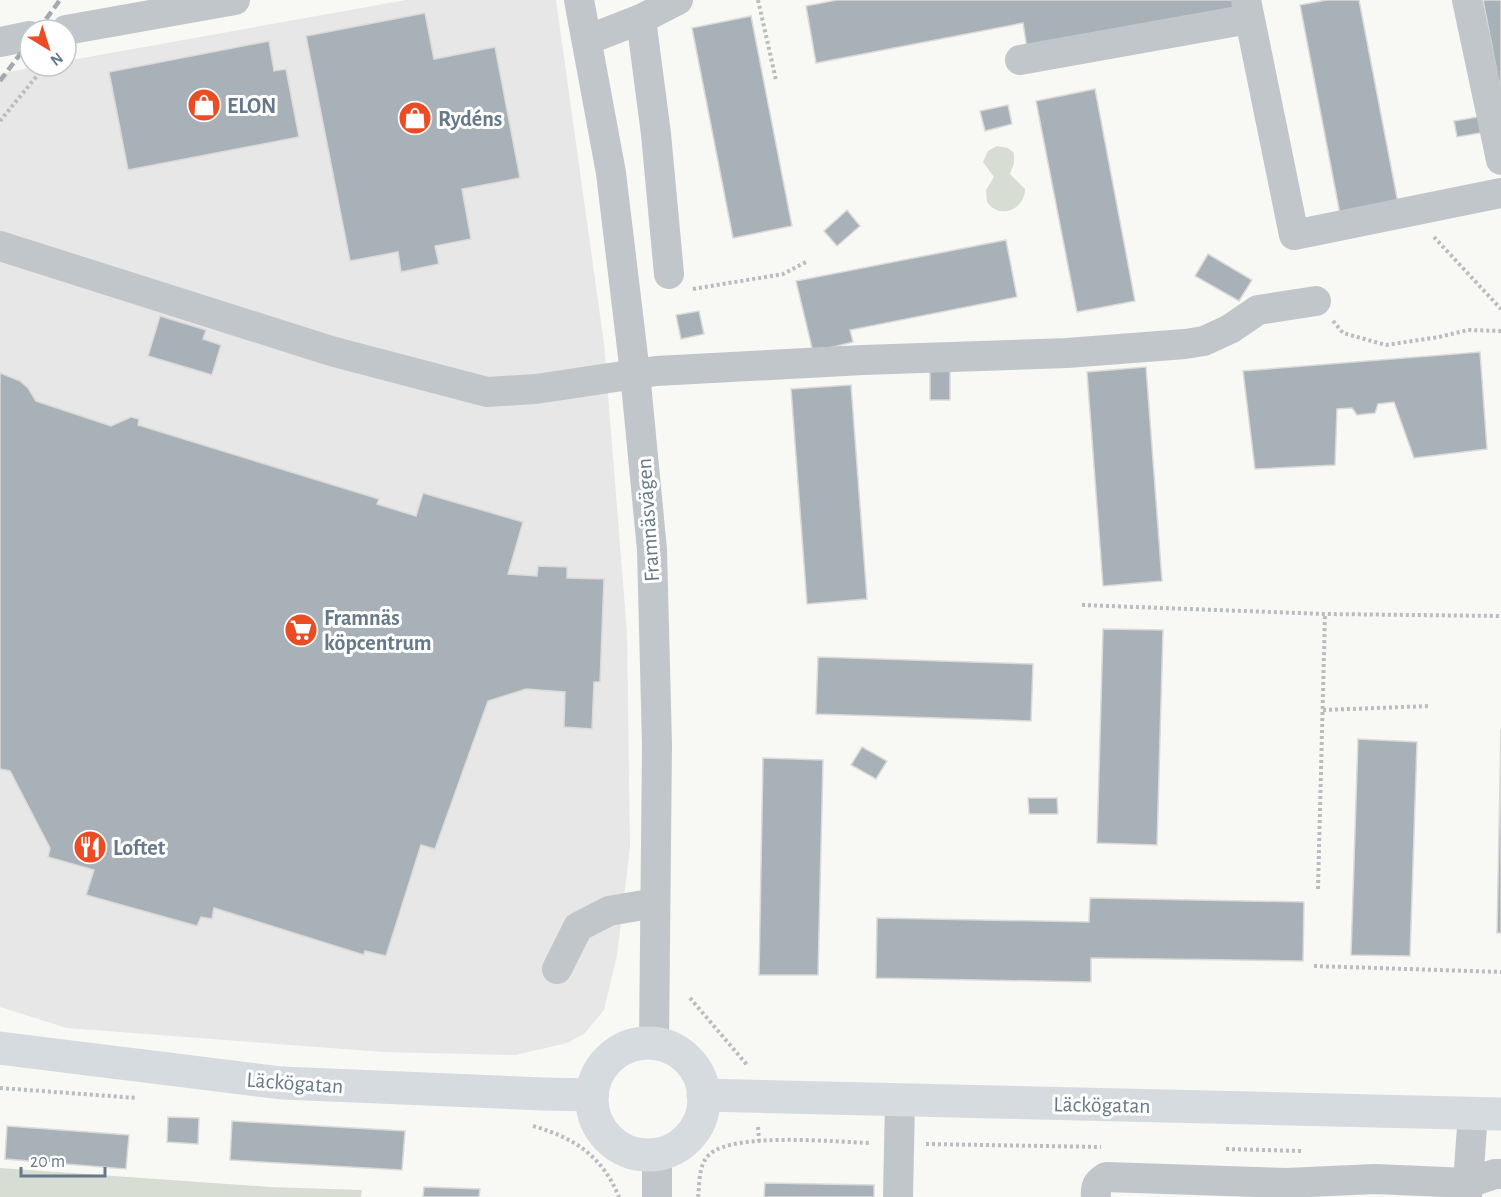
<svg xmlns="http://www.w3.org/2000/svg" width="1501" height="1197" viewBox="0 0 1501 1197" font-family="'Alegreya Sans',sans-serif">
<rect width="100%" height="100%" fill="#f8f8f5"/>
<polygon fill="#e6e7e6" points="406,0 556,0 604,344 627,633 630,847 617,955 604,1010 584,1034 567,1043 515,1055 384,1052 67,1028 0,1007 0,74 39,66 66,66 66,61"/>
<g fill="#d8ddd4">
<path d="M 997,146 L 1008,148 L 1014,153 L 1014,163 L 1010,174 L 1025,189 C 1025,210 999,220 987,202 L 986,190 L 994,177 L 983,162 L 988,151 Z"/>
<polygon points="0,1168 270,1187 362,1190 361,1197 0,1197"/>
</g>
<g fill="#a8b1b8" stroke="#dadad8" stroke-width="1.5">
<polygon points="837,0 1237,0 1238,7 1027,48 1023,23 816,63 806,6"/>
<polygon points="1327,0 1359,0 1398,203 1340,214 1300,5"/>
<polygon points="1483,0 1501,0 1501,96 1498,78"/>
<polygon points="425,13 434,59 495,47 520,178 462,189 471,239 435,246 439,264 401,272 398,252 350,261 306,36"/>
<polygon points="751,16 792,226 733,238 692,28"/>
<polygon points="269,41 274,71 286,69 299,137 128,170 109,72"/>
<polygon points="1095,89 1135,301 1077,312 1036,101"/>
<polygon points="1008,105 1012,124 985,131 980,111"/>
<polygon points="1483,116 1486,132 1457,137 1454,121"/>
<polygon points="847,210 860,226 837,246 824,231"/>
<polygon points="1006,240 1017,297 850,330 853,342 813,352 796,281"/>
<polygon points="1208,254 1252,280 1239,301 1195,276"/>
<polygon points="699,311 704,334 681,339 676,315"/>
<polygon points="160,316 206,330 203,339 221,345 212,375 148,356"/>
<polygon points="1480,352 1487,449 1414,458 1394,402 1378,404 1375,413 1357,415 1352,408 1337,409 1335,465 1255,469 1243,371"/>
<polygon points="950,367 950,400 930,400 930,368"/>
<polygon points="1146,367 1162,581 1103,586 1087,372"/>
<polygon points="0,373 20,381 28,388 36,401 111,426 131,417 139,419 138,425 379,499 377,504 416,516 423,493 523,522 508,574 537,576 538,566 567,567 567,578 604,579 600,682 594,682 592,729 564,727 565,692 526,689 488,701 435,849 421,845 386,956 365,951 364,955 214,908 212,919 201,917 197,926 86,895 94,870 48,857 50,848 10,771 0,769"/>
<polygon points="851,385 867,599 807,604 791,389"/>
<polygon points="1103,629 1163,630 1157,845 1097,843"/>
<polygon points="818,657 1033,664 1031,721 816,714"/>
<polygon points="1501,729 1501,933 1497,933"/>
<polygon points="1358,739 1417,742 1410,956 1351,955"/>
<polygon points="862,747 887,761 876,779 851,765"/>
<polygon points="763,758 823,760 818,975 759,975"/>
<polygon points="1028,798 1057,798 1058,814 1029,814"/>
<polygon points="1090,898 1304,902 1303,961 1091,958 1091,982 876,978 877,918 1089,922"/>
<polygon points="168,1117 199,1118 198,1144 167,1142"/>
<polygon points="232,1121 405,1131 402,1170 230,1160"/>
<polygon points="7,1126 129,1135 126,1169 5,1159"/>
<polygon points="765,1183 874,1185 874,1197 764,1197"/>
<polygon points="424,1187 480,1189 479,1197 423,1197"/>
</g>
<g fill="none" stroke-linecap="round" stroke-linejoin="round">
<g stroke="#b9bdc0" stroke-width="4" stroke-dasharray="3 3" stroke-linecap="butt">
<polyline points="758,0 776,80"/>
<polyline points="0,121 45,66"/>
<polyline points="1434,237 1501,309"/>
<polyline points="693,289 783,274 808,261"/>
<polyline points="1333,321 1343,333 1386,345 1439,337 1468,330 1501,331"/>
<polyline points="1082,605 1325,614 1501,616"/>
<polyline points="1323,710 1430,706"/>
<polyline points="1318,889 1325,614"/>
<polyline points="1314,966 1501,972"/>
<polyline points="690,998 748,1066"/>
<polyline points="0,1088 137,1098"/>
<path d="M 533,1126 C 575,1138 602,1156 619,1197"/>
<polyline points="758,1127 759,1141"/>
<polyline points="926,1144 1101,1147"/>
<polyline points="1226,1149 1302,1151"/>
<path d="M 698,1197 C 700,1182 698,1164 710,1154 C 734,1132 837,1142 870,1143"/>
</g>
<g stroke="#c1c6ca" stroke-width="30">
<polyline points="579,0 611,173 635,373 652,550 657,745 654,1044"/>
<polyline points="1246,0 1294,235 1501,193"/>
<polyline points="1467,0 1501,160"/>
<polyline points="641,19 656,134 669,274"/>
<polyline points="66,30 235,0"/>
<polyline points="587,40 641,19 678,0"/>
<polyline points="0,42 30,36"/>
<polyline points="1020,60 1249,19"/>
<polyline points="0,246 331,351 487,392 536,389 656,371 863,360 1067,353 1185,344 1204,341 1230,329 1258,310 1316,301"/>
<polyline points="557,969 578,927 609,911 655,903"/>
<polyline points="657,1197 657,1154"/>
<polyline points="898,1197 900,1100"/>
<path d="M 1096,1197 C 1095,1186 1097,1183 1106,1177 L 1286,1183 L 1375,1179 L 1468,1183 L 1495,1174 L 1501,1174"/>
<polyline points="1467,1197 1473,1113"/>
</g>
<g stroke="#d6dbdf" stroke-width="33">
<circle cx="648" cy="1099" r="56"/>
<polyline points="0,1048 282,1083 543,1094 592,1095"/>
<polyline points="703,1095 1501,1114"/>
</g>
<g stroke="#a2aab0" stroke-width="4.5" stroke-dasharray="9 4.5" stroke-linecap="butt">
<polyline points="38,30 60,0"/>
<polyline points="0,81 30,41"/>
</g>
</g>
<defs>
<symbol id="shop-disc" viewBox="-11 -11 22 22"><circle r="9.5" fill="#eb4c23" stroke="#fff"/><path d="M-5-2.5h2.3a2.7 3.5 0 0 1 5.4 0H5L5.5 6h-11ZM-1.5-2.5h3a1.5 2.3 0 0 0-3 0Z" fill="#fff"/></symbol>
<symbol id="supermarket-disc" viewBox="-11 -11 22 22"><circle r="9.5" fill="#eb4c23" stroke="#fff"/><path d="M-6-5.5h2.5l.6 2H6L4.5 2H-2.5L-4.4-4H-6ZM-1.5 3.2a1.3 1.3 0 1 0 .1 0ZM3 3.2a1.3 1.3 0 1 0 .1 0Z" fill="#fff"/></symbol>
<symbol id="restaurant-disc" viewBox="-11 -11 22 22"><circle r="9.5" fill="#eb4c23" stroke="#fff"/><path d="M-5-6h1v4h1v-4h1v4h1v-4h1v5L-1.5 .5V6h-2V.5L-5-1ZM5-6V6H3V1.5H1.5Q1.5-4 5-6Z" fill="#fff"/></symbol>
</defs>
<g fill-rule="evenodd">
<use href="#shop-disc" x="185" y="86" width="38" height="38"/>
<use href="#shop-disc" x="396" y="99" width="38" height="38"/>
<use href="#supermarket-disc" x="282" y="611" width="38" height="38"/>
<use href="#restaurant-disc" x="71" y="828" width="38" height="38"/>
</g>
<g text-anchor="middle" stroke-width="6" stroke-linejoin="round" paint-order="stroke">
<g font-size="22" font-weight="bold" fill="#667988" stroke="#fff" text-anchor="start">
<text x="227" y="113">ELON</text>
<text x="438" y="126">Rydéns</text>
<text x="324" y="625">Framnäs<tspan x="324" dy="25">köpcentrum</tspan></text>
<text x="113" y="855">Loftet</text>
</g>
<g font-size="22" fill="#667988" stroke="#fff">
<text transform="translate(647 520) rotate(-94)" y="8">Framnäsvägen</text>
<text transform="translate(295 1082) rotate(4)" y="8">Läckögatan</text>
<text transform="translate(1102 1104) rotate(1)" y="8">Läckögatan</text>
</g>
</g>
<g transform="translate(48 48) rotate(142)"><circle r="28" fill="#ffffff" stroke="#c2c9cf" stroke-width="1.5"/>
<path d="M0-4.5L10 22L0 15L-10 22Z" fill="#eb4c23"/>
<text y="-9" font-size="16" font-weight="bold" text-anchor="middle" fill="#667988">N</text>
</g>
<path d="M21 1167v9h84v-9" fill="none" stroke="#667988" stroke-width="3"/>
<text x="30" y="1167" font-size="18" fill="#667988" stroke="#ffffff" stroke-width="4.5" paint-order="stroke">20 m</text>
</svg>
